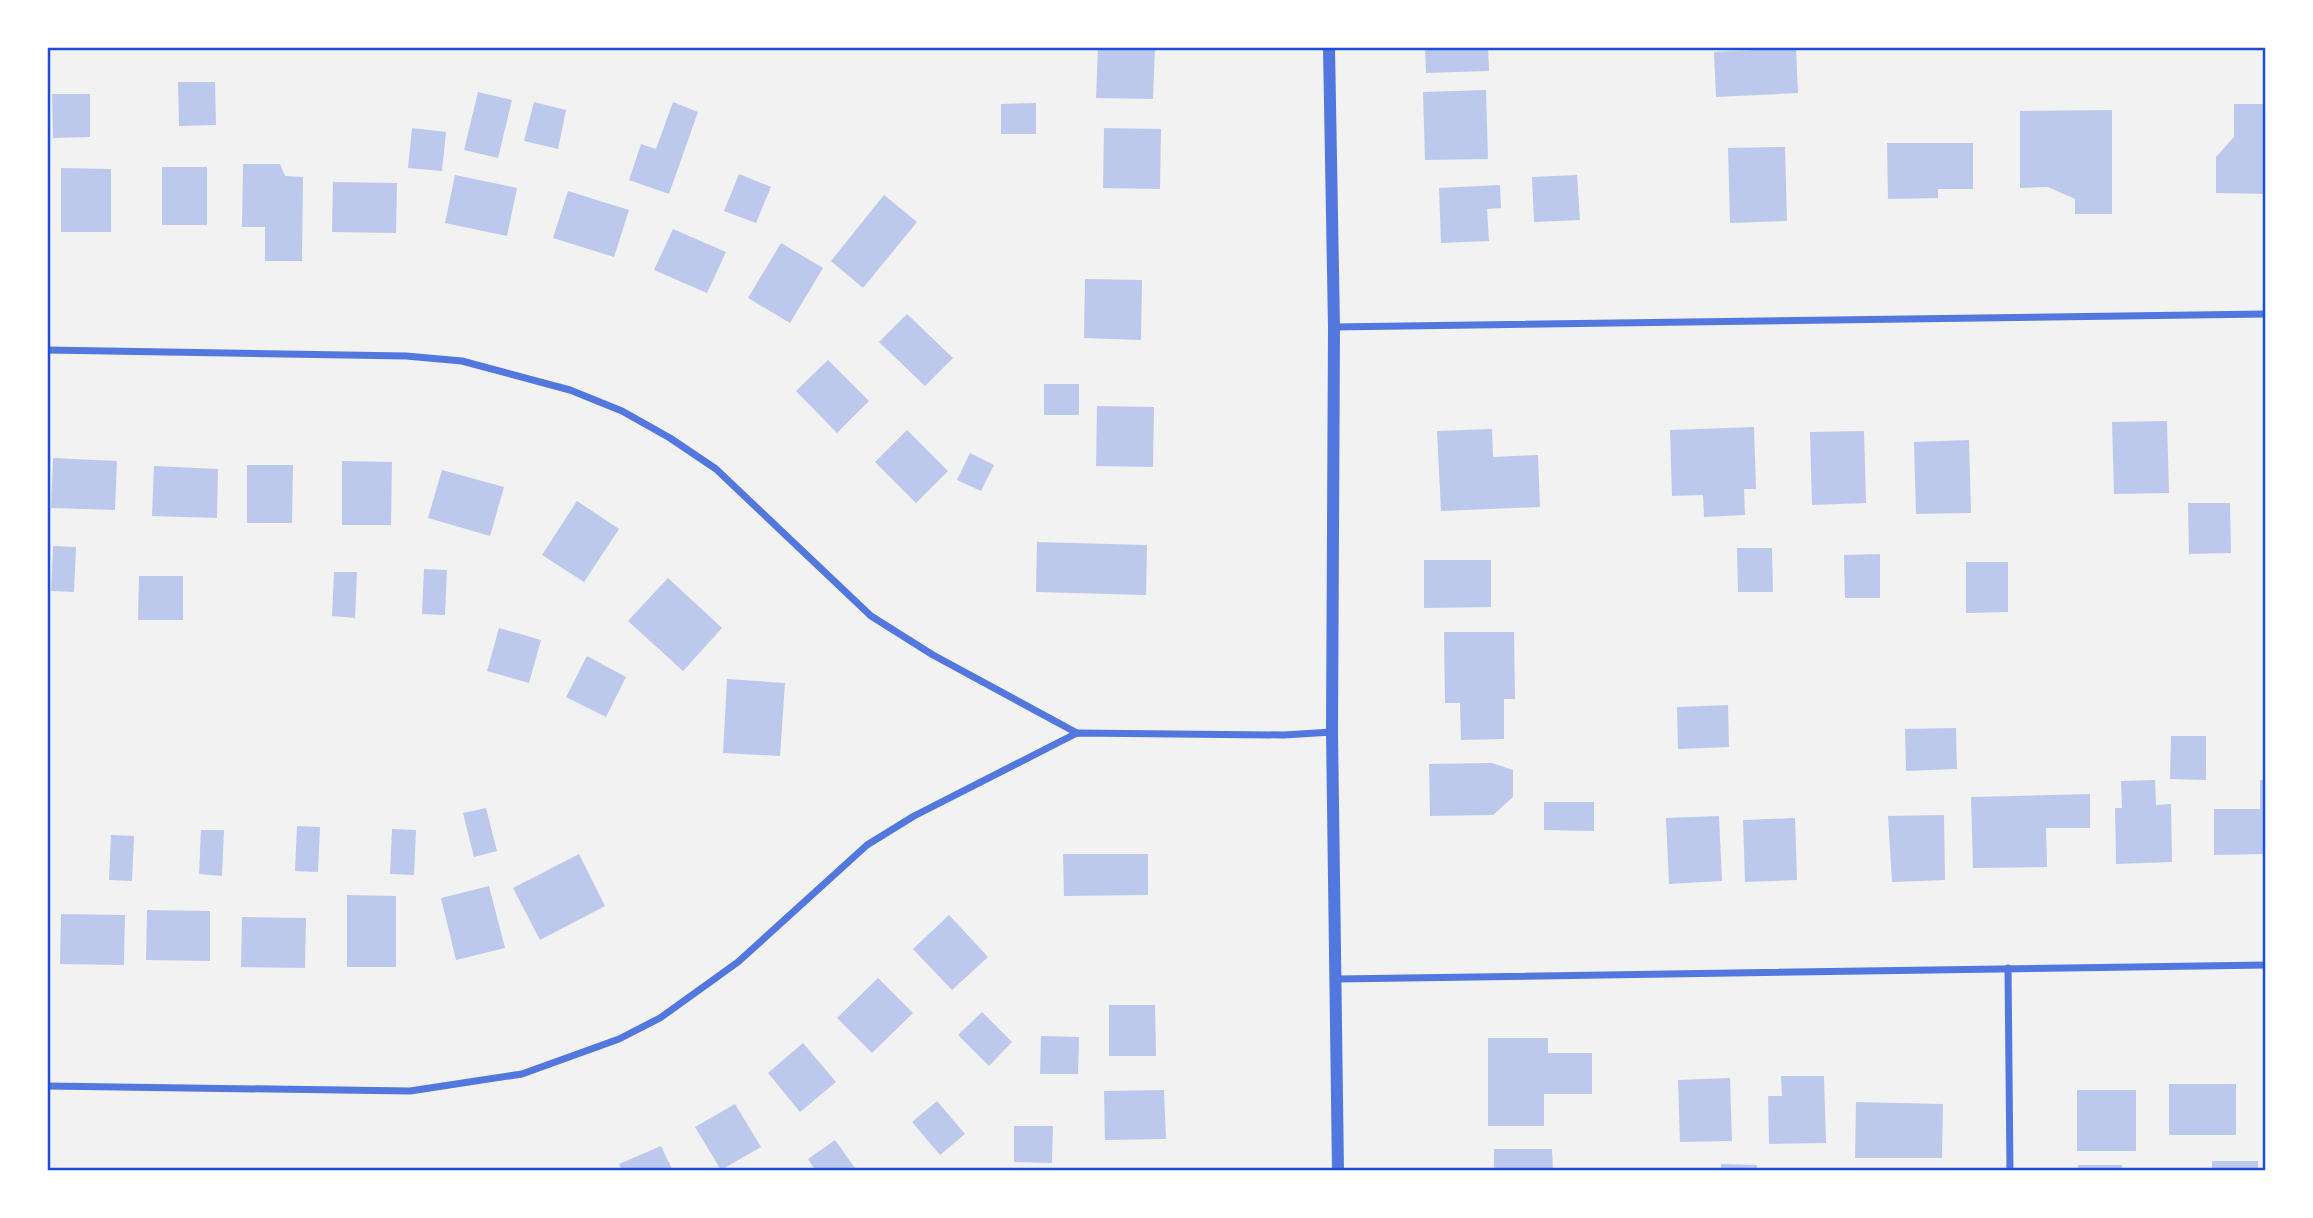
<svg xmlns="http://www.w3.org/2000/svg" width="2313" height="1218" viewBox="0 0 2313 1218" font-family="Inter,sans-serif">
<rect width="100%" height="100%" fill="#f2f2f2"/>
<g fill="#bdc9ec">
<polygon points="1098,47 1155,47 1153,99 1096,98"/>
<polygon points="1425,47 1488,47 1489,71 1426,73"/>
<polygon points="1796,48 1798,93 1716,97 1714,52"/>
<polygon points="178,82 215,82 216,125 179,126"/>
<polygon points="1486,90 1488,159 1425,160 1423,92"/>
<polygon points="478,92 512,100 498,158 464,150"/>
<polygon points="52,94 90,94 90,137 53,138"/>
<polygon points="534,102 566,110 558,149 524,141"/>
<polygon points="673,102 698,112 669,194 629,180 641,144 656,149"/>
<polygon points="1036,103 1036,134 1001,134 1001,104"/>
<polygon points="2234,104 2266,104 2266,194 2216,193 2216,157 2234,137"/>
<polygon points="2112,110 2112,214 2075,214 2075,199 2048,187 2020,188 2020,111"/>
<polygon points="412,128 446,132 442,171 408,168"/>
<polygon points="1104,128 1161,129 1160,189 1103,188"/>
<polygon points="1887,143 1973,143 1973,189 1938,189 1938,198 1888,199"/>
<polygon points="1785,147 1787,221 1730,223 1728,148"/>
<polygon points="243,164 280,164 285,176 303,177 302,261 265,261 265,227 242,227"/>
<rect x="162" y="167" width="45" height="58"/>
<polygon points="61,168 111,169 111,232 61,232"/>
<polygon points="739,174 771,187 756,223 724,211"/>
<polygon points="455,175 517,188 507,236 445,223"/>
<polygon points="1577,175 1580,220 1534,222 1532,177"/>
<polygon points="333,182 397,183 396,233 332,232"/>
<polygon points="1500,185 1501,208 1487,209 1489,241 1441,243 1439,188"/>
<polygon points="568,191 629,210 614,257 553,238"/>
<polygon points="884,195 917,222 863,288 831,261"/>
<polygon points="673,229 726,252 707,293 654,270"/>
<polygon points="781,243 823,268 790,323 748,298"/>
<polygon points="1085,279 1142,280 1141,340 1084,338"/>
<polygon points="907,314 953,358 925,386 879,342"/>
<polygon points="828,360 869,401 837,433 796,391"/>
<rect x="1044" y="384" width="35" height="31"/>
<polygon points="1097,406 1154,407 1153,467 1096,466"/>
<polygon points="2167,421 2169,493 2114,494 2112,422"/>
<polygon points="1754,427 1756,489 1744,489 1745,515 1704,517 1703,495 1672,496 1670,430"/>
<polygon points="1492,429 1493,457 1538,455 1540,507 1441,511 1437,431"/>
<polygon points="907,430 948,471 916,503 875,462"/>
<polygon points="1864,431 1866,503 1812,505 1810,432"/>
<polygon points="1969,440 1971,513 1916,514 1914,442"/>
<polygon points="970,453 994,465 981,491 957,480"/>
<polygon points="53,458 117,461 115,510 51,508"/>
<polygon points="342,461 392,462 391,525 342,525"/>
<polygon points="247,465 293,465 292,523 247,523"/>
<polygon points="154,466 218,469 217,518 152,516"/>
<polygon points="442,470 504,487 490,536 428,518"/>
<polygon points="577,501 619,529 584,582 542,555"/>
<polygon points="2188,503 2230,503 2231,553 2189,554"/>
<polygon points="1037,542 1147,545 1146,595 1036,592"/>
<polygon points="53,546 76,547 74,592 51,591"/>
<polygon points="1737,548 1772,548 1773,592 1738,592"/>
<polygon points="1880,554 1880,598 1845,598 1844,555"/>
<polygon points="1424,560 1491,560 1491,607 1424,608"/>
<polygon points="1966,562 2008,562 2008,612 1966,613"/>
<polygon points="424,569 447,570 445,615 422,614"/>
<polygon points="334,572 357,572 355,618 332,616"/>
<polygon points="139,576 183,576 183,620 138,620"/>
<polygon points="668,578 722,628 683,671 628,621"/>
<polygon points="499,628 541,640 529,683 487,671"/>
<polygon points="1444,632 1514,632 1515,699 1504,699 1504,739 1461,740 1460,703 1445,703"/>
<polygon points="587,656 626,677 606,717 566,697"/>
<polygon points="727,679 785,683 780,756 723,753"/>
<polygon points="1728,705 1729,747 1678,749 1677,707"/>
<polygon points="1956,728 1957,769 1906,771 1905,729"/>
<polygon points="2171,736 2206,736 2206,780 2170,779"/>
<polygon points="1492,763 1513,770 1513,797 1493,815 1430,816 1429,764"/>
<polygon points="2155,780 2156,805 2171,804 2172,862 2116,864 2115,808 2122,808 2121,781"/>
<polygon points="2260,780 2266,780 2264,854 2214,855 2214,809 2260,809"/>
<polygon points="2090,794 2090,828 2046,828 2047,867 1973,868 1971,797"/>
<polygon points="1544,802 1594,802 1594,831 1544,830"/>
<polygon points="486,808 497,851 474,857 463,813"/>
<polygon points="1944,815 1945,880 1892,882 1888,816"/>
<polygon points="1719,816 1722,881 1669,884 1666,818"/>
<polygon points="1795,818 1797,880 1745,882 1743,820"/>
<polygon points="297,826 320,827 318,872 295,871"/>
<polygon points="392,829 416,830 414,875 390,874"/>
<polygon points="201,830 224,830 222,876 199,874"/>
<polygon points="111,835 134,836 132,881 109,880"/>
<polygon points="579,854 605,906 540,940 513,888"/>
<polygon points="1063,854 1148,854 1148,895 1064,896"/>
<polygon points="489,886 505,948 456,960 441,898"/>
<polygon points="347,895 396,896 396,967 347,967"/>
<polygon points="147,910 210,911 210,961 146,960"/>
<polygon points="61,914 125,915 124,965 60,964"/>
<polygon points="949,915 988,957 952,990 913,949"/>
<polygon points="242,917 306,918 305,968 241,967"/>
<polygon points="878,978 913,1013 872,1053 837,1018"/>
<polygon points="1109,1005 1155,1005 1156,1056 1109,1056"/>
<polygon points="982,1012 1012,1042 989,1066 958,1035"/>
<polygon points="1041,1036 1079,1037 1078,1074 1040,1074"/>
<polygon points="1488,1038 1548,1038 1548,1053 1592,1053 1592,1094 1544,1094 1544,1126 1488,1126"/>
<polygon points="803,1043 836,1082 800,1112 768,1073"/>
<polygon points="1781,1076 1824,1076 1826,1143 1769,1144 1768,1096 1782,1096"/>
<polygon points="1730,1078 1732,1141 1680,1142 1678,1080"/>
<rect x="2169" y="1084" width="67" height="51"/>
<polygon points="1164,1090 1166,1139 1105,1140 1104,1091"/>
<rect x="2077" y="1090" width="59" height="61"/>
<polygon points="937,1101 965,1134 940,1155 912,1122"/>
<polygon points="1856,1102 1943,1104 1942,1158 1855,1158"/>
<polygon points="735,1104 761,1147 721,1170 695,1127"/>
<polygon points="1014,1126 1053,1126 1052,1163 1014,1162"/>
<polygon points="835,1140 857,1171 816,1171 808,1159"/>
<polygon points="661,1146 673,1171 622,1171 619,1164"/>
<polygon points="1494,1149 1552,1149 1553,1171 1494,1171"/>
<rect x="2212" y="1161" width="46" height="10"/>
<polygon points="1721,1164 1757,1165 1757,1171 1721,1171"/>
<rect x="2078" y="1165" width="44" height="6"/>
</g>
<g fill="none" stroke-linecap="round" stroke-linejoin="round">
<g stroke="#5277de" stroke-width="7">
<polyline points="1334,327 2266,314"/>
<polyline points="47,350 406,356 462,361 570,390 622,411 670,438 716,469 871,616 933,655 1077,733"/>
<polyline points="2008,968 2010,1171"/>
<polyline points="1337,979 2266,965"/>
<polyline points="47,1086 410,1091 522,1074 619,1039 660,1018 738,962 867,845 914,816 1077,733 1284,735 1332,732"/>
</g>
<polyline stroke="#5277de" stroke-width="12" points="1329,47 1334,327 1332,732 1338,1171"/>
</g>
<rect width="2313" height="1218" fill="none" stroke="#ffffff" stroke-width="98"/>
<rect x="49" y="49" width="2215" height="1120" fill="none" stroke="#1d4ed8" stroke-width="2.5"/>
</svg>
